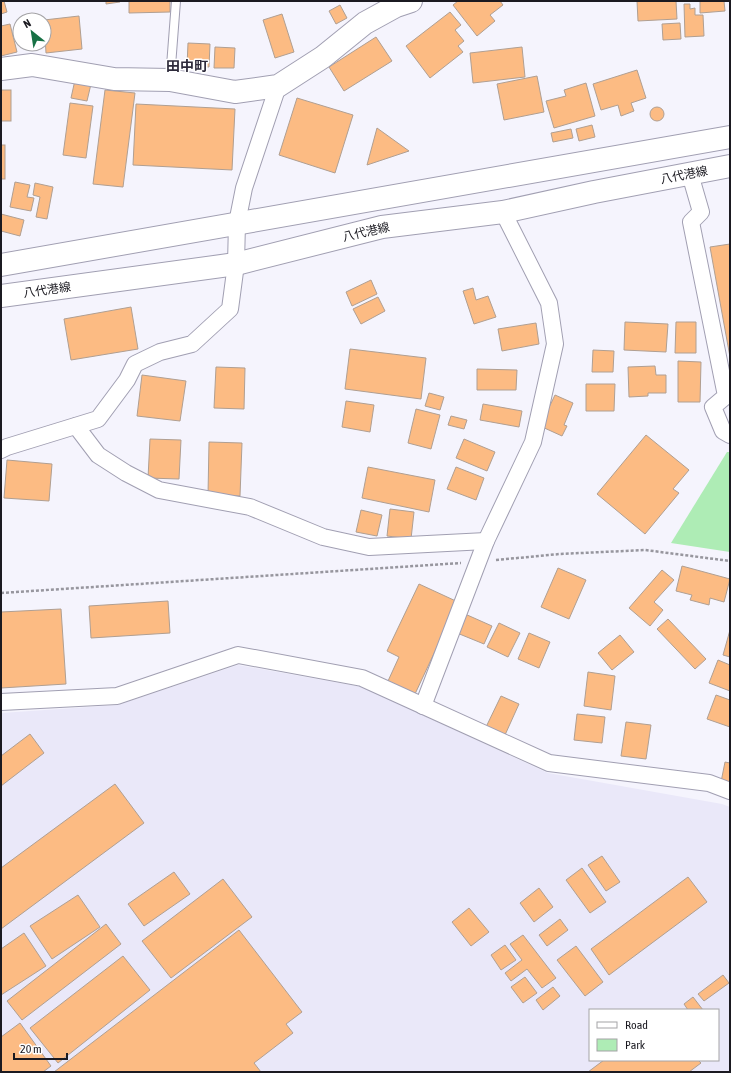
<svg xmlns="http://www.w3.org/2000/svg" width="731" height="1073" viewBox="0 0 731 1073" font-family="'Asap Condensed','Noto Sans JP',sans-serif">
<rect width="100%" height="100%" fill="#f5f4fd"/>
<path fill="#eae8f9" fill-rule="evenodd" d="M 238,665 L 362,687 L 548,773 L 722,804 L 730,807 L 730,1072 L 1,1072 L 1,713 L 118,705 ZM 590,1010 L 718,1010 L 718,1060 L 590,1060 Z"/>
<polygon fill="#aeecb5" points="727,452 730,452 730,552 671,543"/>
<g fill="#fcbb83" stroke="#b09f92">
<polygon points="1,1 4,1 7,12 1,14"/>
<polygon points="106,1 120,1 120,2 106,4"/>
<polygon points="129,1 170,1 170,12 129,13"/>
<polygon points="458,1 500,1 503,5 490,15 495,21 477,36 453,5"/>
<polygon points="637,1 676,1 677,19 638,21"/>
<polygon points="700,1 724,1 725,11 700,13"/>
<polygon points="684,4 690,4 690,9 695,8 695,15 703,15 704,36 685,37"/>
<polygon points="340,5 347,18 336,24 329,11"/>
<polygon points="450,12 461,25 455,30 464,41 458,46 463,52 430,78 406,46"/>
<polygon points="282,14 294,52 275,58 263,20"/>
<polygon points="79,16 82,49 46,53 44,20"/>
<polygon points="680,23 681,39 663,40 662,24"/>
<polygon points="10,24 17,52 1,56 1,26"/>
<polygon points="376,37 392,61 344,91 329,67"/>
<polygon points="188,43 210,44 209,67 187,66"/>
<polygon points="215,47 235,48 234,68 214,68"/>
<polygon points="522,47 525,77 473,83 470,53"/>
<polygon points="637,70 646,98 631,103 634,111 621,116 618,105 601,110 593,84"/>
<polygon points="537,76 544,112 504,120 497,84"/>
<polygon points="75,80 91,84 87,101 71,98"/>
<polygon points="586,83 595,116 554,128 546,101 566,96 564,90"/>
<rect x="1" y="90" width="10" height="31"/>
<polygon points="105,90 135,93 123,187 93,184"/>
<polygon points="297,98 353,115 335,173 279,155"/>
<polygon points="70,103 93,106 86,158 63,155"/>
<polygon points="136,104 235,109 232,170 133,165"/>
<circle cx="657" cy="114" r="7"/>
<polygon points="592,125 595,137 579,141 576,129"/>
<polygon points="377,128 409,151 367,165"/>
<polygon points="571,129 573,138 553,142 551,133"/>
<rect x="1" y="145" width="4" height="34"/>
<polygon points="15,182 30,185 27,197 34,198 31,211 10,207"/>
<polygon points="35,183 53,187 47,219 36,217 40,197 33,195"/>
<polygon points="1,214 24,220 20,236 1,231"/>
<polygon points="730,244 730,357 710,247"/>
<polygon points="371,280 377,294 352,306 346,292"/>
<polygon points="473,288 476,300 488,296 496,317 474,324 463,291"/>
<polygon points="378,297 385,311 361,324 353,309"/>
<polygon points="131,307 138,349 71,360 64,319"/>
<polygon points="625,322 668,324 666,352 624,350"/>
<polygon points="676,322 696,322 696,353 675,353"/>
<polygon points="536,323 539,344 502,351 498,329"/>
<polygon points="350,349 426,358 421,399 345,389"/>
<polygon points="593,350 614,351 613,372 592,372"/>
<polygon points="678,361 701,362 700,402 678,402"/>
<polygon points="655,366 656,375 666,375 666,393 648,393 648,396 629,397 628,367"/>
<polygon points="216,367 245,368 244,409 214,408"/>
<polygon points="477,369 517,370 516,390 477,390"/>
<polygon points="142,375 186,381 180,421 137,416"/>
<polygon points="586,384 615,384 614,411 586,411"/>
<polygon points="429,393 444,397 440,410 425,406"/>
<polygon points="555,395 573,403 564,425 567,426 562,436 540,426"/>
<polygon points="346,401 374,405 370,432 342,427"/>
<polygon points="483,404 522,411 519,427 480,420"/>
<polygon points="416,409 440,415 431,449 408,443"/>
<polygon points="451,416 467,420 464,429 448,425"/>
<polygon points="646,435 689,470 673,489 679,493 645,534 597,494"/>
<polygon points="150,439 181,440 179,479 148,478"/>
<polygon points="464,439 495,452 487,471 456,458"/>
<polygon points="209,442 242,443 240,496 208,495"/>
<polygon points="7,460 52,464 49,501 4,498"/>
<polygon points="368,467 435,480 429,512 362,498"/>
<polygon points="456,467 484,478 476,500 447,489"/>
<polygon points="390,509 414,512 411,539 387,536"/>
<polygon points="361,510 382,515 377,536 356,532"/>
<polygon points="682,566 730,579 724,602 710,598 709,605 690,600 692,595 676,591"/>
<polygon points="558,568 586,580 569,619 541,607"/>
<polygon points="662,570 674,580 654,602 663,610 650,626 629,608"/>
<polygon points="419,584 458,602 415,694 388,681 399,657 387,651"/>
<polygon points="168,601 170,633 91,638 89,606"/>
<polygon points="61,609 66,684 1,688 1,612"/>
<polygon points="465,614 492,626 484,644 457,633"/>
<polygon points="668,619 706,659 695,669 657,629"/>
<polygon points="499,623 520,633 508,657 487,647"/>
<polygon points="730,630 730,657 723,655"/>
<polygon points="529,633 550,642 539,668 518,659"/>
<polygon points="620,635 634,652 612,670 598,653"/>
<polygon points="718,660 730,665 730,691 709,683"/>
<polygon points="588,672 615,676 611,710 584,706"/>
<polygon points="716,695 730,700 730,727 707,719"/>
<polygon points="501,696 519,704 505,735 486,727"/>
<polygon points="577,714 605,717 602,743 574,740"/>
<polygon points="626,722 651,725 646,759 621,756"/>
<polygon points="30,734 44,753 1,786 1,756"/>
<polygon points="725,762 730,763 730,784 721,782"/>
<polygon points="115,784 144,823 1,929 1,868"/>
<polygon points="602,856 620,882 606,891 588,865"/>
<polygon points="582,868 606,902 590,913 566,880"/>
<polygon points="174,872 190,894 144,926 128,904"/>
<polygon points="688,877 707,902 609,975 591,949"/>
<polygon points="223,879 252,917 171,978 142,941"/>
<polygon points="539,888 553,907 534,922 520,903"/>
<polygon points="78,895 100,927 52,959 30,926"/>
<polygon points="469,908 489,932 471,946 452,922"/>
<polygon points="560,919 568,930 547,946 539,935"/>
<polygon points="106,924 121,944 22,1020 7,1001"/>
<polygon points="239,930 302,1012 286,1024 293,1033 254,1063 261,1072 54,1072"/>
<polygon points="24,933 46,966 1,995 1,949"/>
<polygon points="523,935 556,978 542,988 527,969 511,981 505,973 522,960 510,944"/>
<polygon points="505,945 516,960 501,970 491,955"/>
<polygon points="576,946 603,982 585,996 557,960"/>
<polygon points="123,956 150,990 58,1063 30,1028"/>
<polygon points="723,975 729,983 704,1001 698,994"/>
<polygon points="525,977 537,993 523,1003 511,987"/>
<polygon points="553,987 560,996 543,1010 536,1000"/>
<polygon points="693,997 703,1010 688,1010 684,1004"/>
<polygon points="20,1023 51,1066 43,1072 1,1072 1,1037"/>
<polygon points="604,1060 698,1060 701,1063 689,1072 588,1072"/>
</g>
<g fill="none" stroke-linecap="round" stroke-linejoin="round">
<defs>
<polyline id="lane" points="170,79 176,1"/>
<g id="street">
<polyline points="690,174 701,212 691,222 726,396 713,407 723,431 730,435"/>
<polyline points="76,426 98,455 126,473 159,490 250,507 323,537 369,547 486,541"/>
<polyline points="1,450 7,447 98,419 127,380 135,364 160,352 192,344 230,309 236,264 237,223 244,188 278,86"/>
<polyline points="1,702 117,696 238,655 362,678 549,763 709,783 730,791"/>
<polyline points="423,706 486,541 533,442 555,344 549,303 503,212"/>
</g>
<g id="secondary">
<polyline points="1,69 32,65 114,79 170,80 235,92 278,86 323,57 365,23 396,6 411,1"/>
<polyline points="1,265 730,137"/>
<polyline points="1,296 236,264 382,227 503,212 594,192 730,166"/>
</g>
</defs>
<use href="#lane" stroke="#a19fb2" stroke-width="10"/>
<use href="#street" stroke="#a19fb2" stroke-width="18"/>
<use href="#secondary" stroke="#a19fb2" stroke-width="24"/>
<g stroke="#97969e" stroke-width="2.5" stroke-dasharray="3 2" stroke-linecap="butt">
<polyline points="496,560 560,554 645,550 730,561"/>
<polyline points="1,593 461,563"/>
</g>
<use href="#lane" stroke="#fff" stroke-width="8"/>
<use href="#street" stroke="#fff" stroke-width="16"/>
<use href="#secondary" stroke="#fff" stroke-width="22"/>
</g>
<g text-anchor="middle" stroke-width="3" stroke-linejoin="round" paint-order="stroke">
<g font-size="12" fill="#1b1a21" stroke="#fff">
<text transform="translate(684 175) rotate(-11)" y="4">八代港線</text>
<text transform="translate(366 232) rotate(-13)" y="4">八代港線</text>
<text transform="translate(47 290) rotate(-8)" y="4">八代港線</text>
</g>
<g font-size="14" font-weight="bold" fill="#2e2b3b" stroke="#fff">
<text x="187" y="71">田中町</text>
</g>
</g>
<rect width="731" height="1073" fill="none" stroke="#1b1a21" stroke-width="4"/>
<rect x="589" y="1009" width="130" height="52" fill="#ffffff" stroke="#a4a3a6"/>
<rect x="597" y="1022" width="20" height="6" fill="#ffffff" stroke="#a4a3a6"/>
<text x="625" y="1029" font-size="12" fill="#1b1a21">Road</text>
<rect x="597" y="1039" width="20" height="12" fill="#aeecb5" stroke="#a4a3a6"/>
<text x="625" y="1049" font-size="12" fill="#1b1a21">Park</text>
<g transform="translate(32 32) rotate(330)"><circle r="19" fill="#ffffff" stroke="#a4a3a6"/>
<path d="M0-3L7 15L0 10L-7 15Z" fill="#177145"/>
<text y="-6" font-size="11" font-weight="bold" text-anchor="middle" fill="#1b1a21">N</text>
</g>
<path d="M14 1053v6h53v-6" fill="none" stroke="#1b1a21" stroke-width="2"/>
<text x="20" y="1053" font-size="12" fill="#1b1a21" stroke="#ffffff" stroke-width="3" paint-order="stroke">20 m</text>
</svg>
